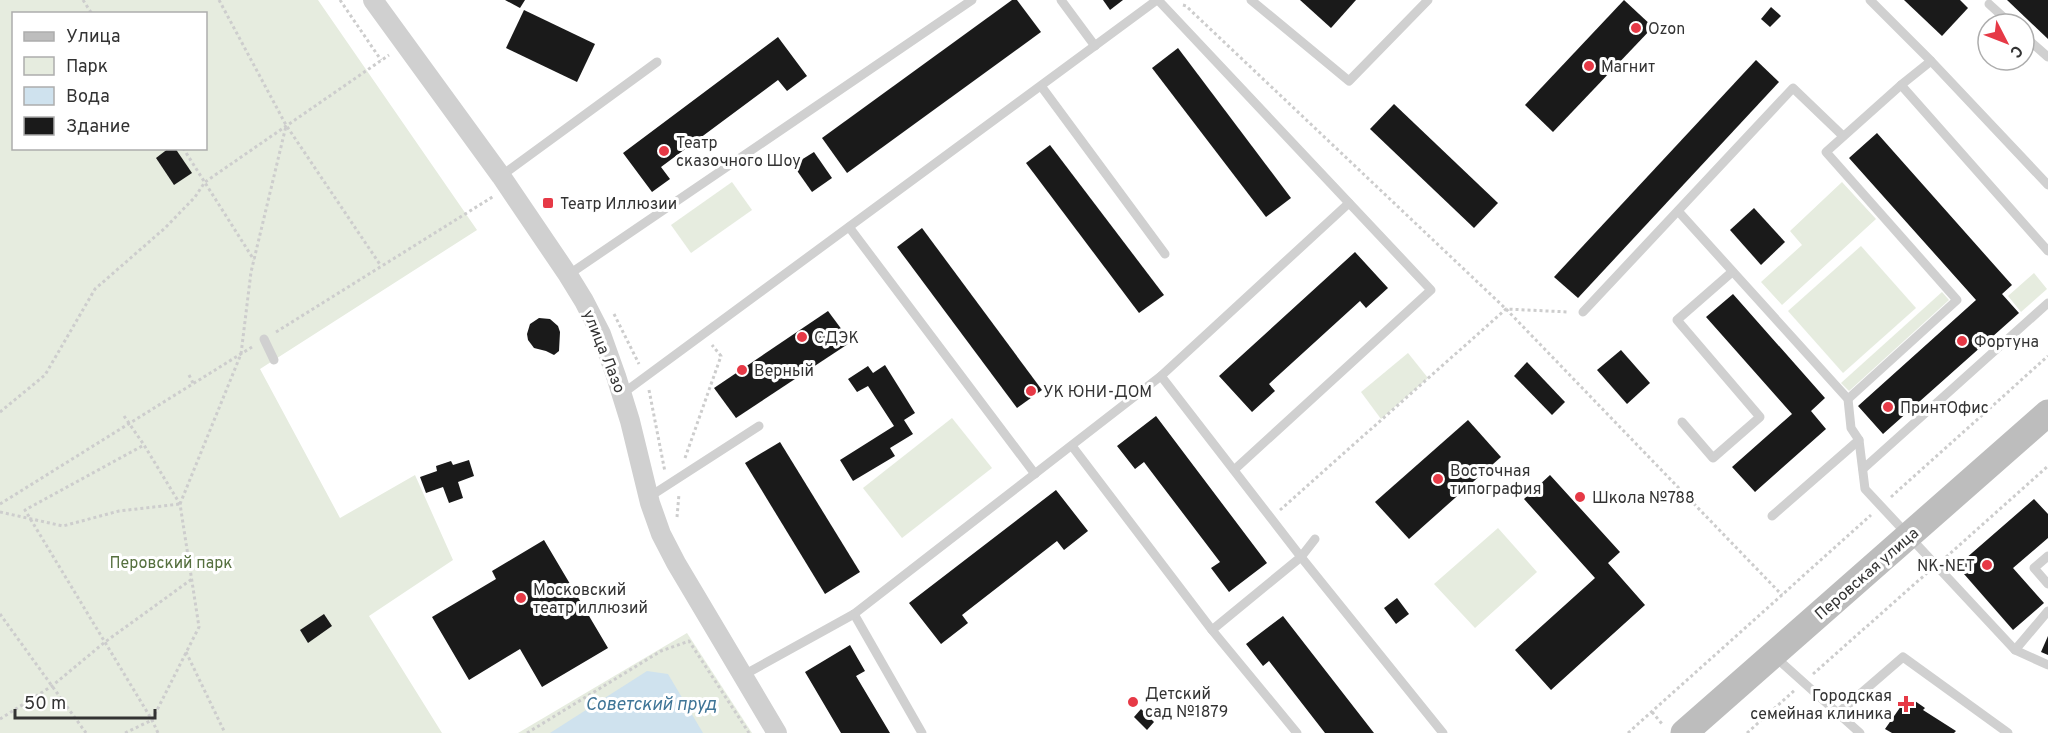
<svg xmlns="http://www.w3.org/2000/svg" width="2048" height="733" viewBox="0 0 2048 733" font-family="Overpass,sans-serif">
<rect width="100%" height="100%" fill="#fff"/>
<g fill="#e6ecdf" fill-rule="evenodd">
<path d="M 0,0 L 318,0 L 477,230 L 260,369 L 340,518 L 415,475 L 453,560 L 369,616 L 442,733 L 0,733 ZM 14,14 L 206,14 L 206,148 L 14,148 Z"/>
<polygon points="732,182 752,210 691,253 671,225"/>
<polygon points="1842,182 1876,219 1782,305 1761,282 1802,245 1790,231"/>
<polygon points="1861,246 1916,308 1843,373 1788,311"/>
<polygon points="2034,273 2047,289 2021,312 2008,296"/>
<polygon points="1942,292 1949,300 1849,391 1841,383"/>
<polygon points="1408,353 1428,378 1381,419 1361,392"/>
<polygon points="952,418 992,468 902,538 863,488"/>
<polygon points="1498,528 1537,572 1475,628 1434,584"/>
<polygon points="687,633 752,733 518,733"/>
</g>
<polygon fill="#cfe2ee" points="647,671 668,674 703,733 550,733"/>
<g fill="#1a1a1a">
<polygon points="505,0 525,0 520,8"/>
<polygon points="1012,0 1017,0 1041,32 847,173 822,138"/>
<polygon points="1103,0 1123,0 1110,10"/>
<polygon points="1300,0 1356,0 1331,28"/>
<polygon points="1624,0 1653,27 1553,132 1525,105"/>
<polygon points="1904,0 1960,0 1968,8 1942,36"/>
<polygon points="2007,0 2048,0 2048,39"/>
<polygon points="1771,7 1781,16 1770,27 1761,19"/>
<polygon points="524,10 595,44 577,82 506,48"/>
<polygon points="778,37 807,76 787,91 778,80 661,167 670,179 652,192 623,153"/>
<polygon points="1178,48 1291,198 1266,217 1152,68"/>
<polygon points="1756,60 1779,82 1578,298 1554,277"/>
<polygon points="1394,104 1498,203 1474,228 1370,129"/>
<polygon points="1877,133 2012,285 2002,294 2019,313 1883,434 1858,406 1976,300 1849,158"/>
<polygon points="1050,145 1164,295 1139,313 1026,163"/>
<polygon points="169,148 175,148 192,173 174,185 156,158"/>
<polygon points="814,152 832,178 812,192 793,165"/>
<polygon points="1754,208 1785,242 1761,265 1730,230"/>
<polygon points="922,228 1042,390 1017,408 897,247"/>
<polygon points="1355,252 1388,288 1366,308 1360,301 1269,384 1275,391 1252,412 1219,376"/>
<polygon points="1733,294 1825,398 1811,411 1826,429 1755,492 1732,467 1792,414 1706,317"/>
<polygon points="828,311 851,342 736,418 714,388"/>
<polygon points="539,318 550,319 558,326 560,332 559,351 554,355 546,351 534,348 528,340 527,334 530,324"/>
<polygon points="1621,350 1650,383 1627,404 1597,370"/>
<polygon points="1527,362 1565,402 1552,415 1514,376"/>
<polygon points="885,365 915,413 904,420 913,434 890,448 895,456 853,481 840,460 894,426 868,386 857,392 848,379 868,366 873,373"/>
<polygon points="1156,416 1267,563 1229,592 1211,568 1220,562 1150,470 1144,462 1135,469 1117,446"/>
<polygon points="1468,420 1501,457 1409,539 1375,502"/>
<polygon points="780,442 860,572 825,594 745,463"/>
<polygon points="469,460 474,476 458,482 463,498 449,503 443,487 426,493 420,477 437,471 436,466 451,461 453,465"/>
<polygon points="1550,475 1620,552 1608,563 1645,605 1551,690 1515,650 1595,578 1524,499"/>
<polygon points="1056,490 1088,531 1064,550 1057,541 962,615 968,623 941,644 909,603"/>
<polygon points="2034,499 2048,514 2048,538 2013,568 2044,603 2013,630 1957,566"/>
<polygon points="544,540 608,648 542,687 520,649 469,680 432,617 496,579 492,571"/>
<polygon points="1397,598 1409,614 1396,624 1384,608"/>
<polygon points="324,614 332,626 308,643 300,630"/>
<polygon points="1283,616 1374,733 1325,733 1269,661 1263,666 1246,644"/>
<polygon points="2048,636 2048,655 2041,652"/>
<polygon points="850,645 865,671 856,676 890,733 841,733 805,672"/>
<polygon points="1906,699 1913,703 1915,701 1925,708 1923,710 1956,731 1954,733 1892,733 1885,729"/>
<polygon points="1141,709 1154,722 1147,730 1134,717"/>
</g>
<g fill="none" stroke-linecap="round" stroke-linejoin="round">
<g stroke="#cdcdcd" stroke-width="3" stroke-dasharray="3 3" stroke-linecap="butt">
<polyline points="83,0 92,14"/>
<polyline points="219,0 286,125 381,266"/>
<polyline points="340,0 381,60"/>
<polyline points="1183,5 1186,6 1506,309 1782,595"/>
<polyline points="183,148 254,260"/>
<polyline points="614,314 639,364"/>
<polyline points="276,332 494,196"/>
<polyline points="189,375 193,383"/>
<polyline points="649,390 665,472"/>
<polyline points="0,412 45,375 95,289 165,228 195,197 205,182 389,55"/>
<polyline points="124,416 144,445"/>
<polyline points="685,458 721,356 712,345"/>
<polyline points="1891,497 2048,356"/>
<polyline points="0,504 252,347"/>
<polyline points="180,504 241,354 251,272 286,126"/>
<polyline points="1280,510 1506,309 1569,312"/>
<polyline points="0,512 63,526 119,511 180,504"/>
<polyline points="677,517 679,494"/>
<polyline points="1946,557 2048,466"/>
<polyline points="0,614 86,733"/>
<polyline points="186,652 225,733"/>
<polyline points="1813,674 1927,573"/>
<polyline points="1652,712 1663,725"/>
<polyline points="0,719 52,686 105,642 192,579"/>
<polyline points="125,733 152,720 199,627 180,504 144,445 25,510 152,720 158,733"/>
<polyline points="527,733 661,651 689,641 749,733"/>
<polyline points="1628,733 1871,515"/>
<polyline points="1747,733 1795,690"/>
</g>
<g stroke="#d0d0d0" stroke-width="9">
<polyline points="1061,0 1095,46"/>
<polyline points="1158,0 1431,290 1234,470"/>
<polyline points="1251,0 1349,81 1428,0"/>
<polyline points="1870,0 1931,61 2048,185"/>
<polyline points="1989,4 2011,24"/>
<polyline points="2024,36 2048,57"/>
<polyline points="1901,85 2048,251"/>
<polyline points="1041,86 1165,254"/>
<polyline points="501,176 657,62"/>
<polyline points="1678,211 1848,399 1851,428 1859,440 1865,489 2015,650 2048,665"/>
<polyline points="849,227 1035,474"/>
<polyline points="568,275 972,0"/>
<polyline points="1583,312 1793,88 1843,136"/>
<polyline points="264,339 274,360"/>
<polyline points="1161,376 1301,557 1443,733"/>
<polyline points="622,394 1157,0"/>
<polyline points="1848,399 1957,300 1826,152 1901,85 1931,61"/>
<polyline points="1682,422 1713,458 1760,417 1677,320 1732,272"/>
<polyline points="1072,446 1212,630 1297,733"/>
<polyline points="1863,469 2048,303"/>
<polyline points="649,497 759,426"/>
<polyline points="1772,516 1859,440"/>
<polyline points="2048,556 2034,568 2048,584"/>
<polyline points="854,614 922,733"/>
<polyline points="1212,630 1301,557 1315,539"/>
<polyline points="2015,650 2048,611"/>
<polyline points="1774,656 1860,733"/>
<polyline points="742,676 854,614 1161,376 1349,203"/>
<polyline points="1837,714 1903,657 2008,733"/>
</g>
<polyline stroke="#d0d0d0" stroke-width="20" points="373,0 501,176 568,275 584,301 601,334 616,376 630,421 650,503 661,534 676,563 777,733"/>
<polyline stroke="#bdbdbd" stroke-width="27" points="1684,733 2048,413"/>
</g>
<g fill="#e63946" stroke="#fff" stroke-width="2">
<circle cx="1636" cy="28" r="6"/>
<circle cx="1589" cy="66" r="6"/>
<circle cx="664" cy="151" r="6"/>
<rect x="542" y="197" width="12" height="12" rx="3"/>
<circle cx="802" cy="337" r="6"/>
<circle cx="1962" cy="341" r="6"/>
<circle cx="742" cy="370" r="6"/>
<circle cx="1031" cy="391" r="6"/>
<circle cx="1888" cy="407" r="6"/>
<circle cx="1438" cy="479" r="6"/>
<circle cx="1580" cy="497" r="6"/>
<circle cx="1987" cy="565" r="6"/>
<circle cx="521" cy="598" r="6"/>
<circle cx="1133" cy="702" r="6"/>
<path d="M1903 695h6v6h6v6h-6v6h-6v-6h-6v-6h6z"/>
</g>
<g text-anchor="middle" stroke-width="6" stroke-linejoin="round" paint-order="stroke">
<g font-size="16" fill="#333" stroke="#fff" text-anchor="start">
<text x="1648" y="34">Ozon</text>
<text x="1601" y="72">Магнит</text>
<text x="676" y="148">Театр<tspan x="676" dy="18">сказочного Шоу</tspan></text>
<text x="560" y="209">Театр Иллюзии</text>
<text x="814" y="343">СДЭК</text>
<text x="1974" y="347">Фортуна</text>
<text x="754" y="376">Верный</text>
<text x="1043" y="397">УК ЮНИ-ДОМ</text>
<text x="1900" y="413">ПринтОфис</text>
<text x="1450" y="476">Восточная<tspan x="1450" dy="18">типография</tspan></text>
<text x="1592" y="503">Школа №788</text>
<text x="1975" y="571" text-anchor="end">NK-NET</text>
<text x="533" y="595">Московский<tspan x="533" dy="18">театр иллюзий</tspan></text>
<text x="1145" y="699">Детский<tspan x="1145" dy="18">сад №1879</tspan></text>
<text x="1892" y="701" text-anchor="end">Городская<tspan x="1892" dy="18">семейная клиника</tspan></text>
</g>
<g font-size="16" fill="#333" stroke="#fff">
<text transform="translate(605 351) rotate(68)" y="6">улица Лазо</text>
<text transform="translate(1866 573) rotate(-41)" y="6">Перовская улица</text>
</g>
<g font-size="16" fill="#56703f" stroke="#fff">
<text x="171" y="568">Перовский парк</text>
</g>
<g font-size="18" font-style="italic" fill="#3f7597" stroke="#fff">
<text x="651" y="710">Советский пруд</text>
</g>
</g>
<rect x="12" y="12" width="195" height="138" fill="#ffffff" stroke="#adadad" stroke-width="1.5"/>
<rect x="24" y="32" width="30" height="9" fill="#bdbdbd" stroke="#adadad" stroke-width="1.5"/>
<text x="66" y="42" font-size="18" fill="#333333">Улица</text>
<rect x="24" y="57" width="30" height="18" fill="#e6ecdf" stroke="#adadad" stroke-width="1.5"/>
<text x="66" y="72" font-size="18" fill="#333333">Парк</text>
<rect x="24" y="87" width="30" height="18" fill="#cfe2ee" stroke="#adadad" stroke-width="1.5"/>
<text x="66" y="102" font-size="18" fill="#333333">Вода</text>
<rect x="24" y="117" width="30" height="18" fill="#1a1a1a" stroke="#adadad" stroke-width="1.5"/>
<text x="66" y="132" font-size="18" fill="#333333">Здание</text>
<g transform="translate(2006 42) rotate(132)"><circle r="28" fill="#ffffff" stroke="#adadad" stroke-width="1.5"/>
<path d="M0-4.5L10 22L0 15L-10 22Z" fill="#e63946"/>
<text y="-9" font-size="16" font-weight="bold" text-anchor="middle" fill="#333333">С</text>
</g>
<path d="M15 709v9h140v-9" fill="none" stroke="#333333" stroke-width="3"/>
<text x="24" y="709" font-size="18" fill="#333333" stroke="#ffffff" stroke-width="4.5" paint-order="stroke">50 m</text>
</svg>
